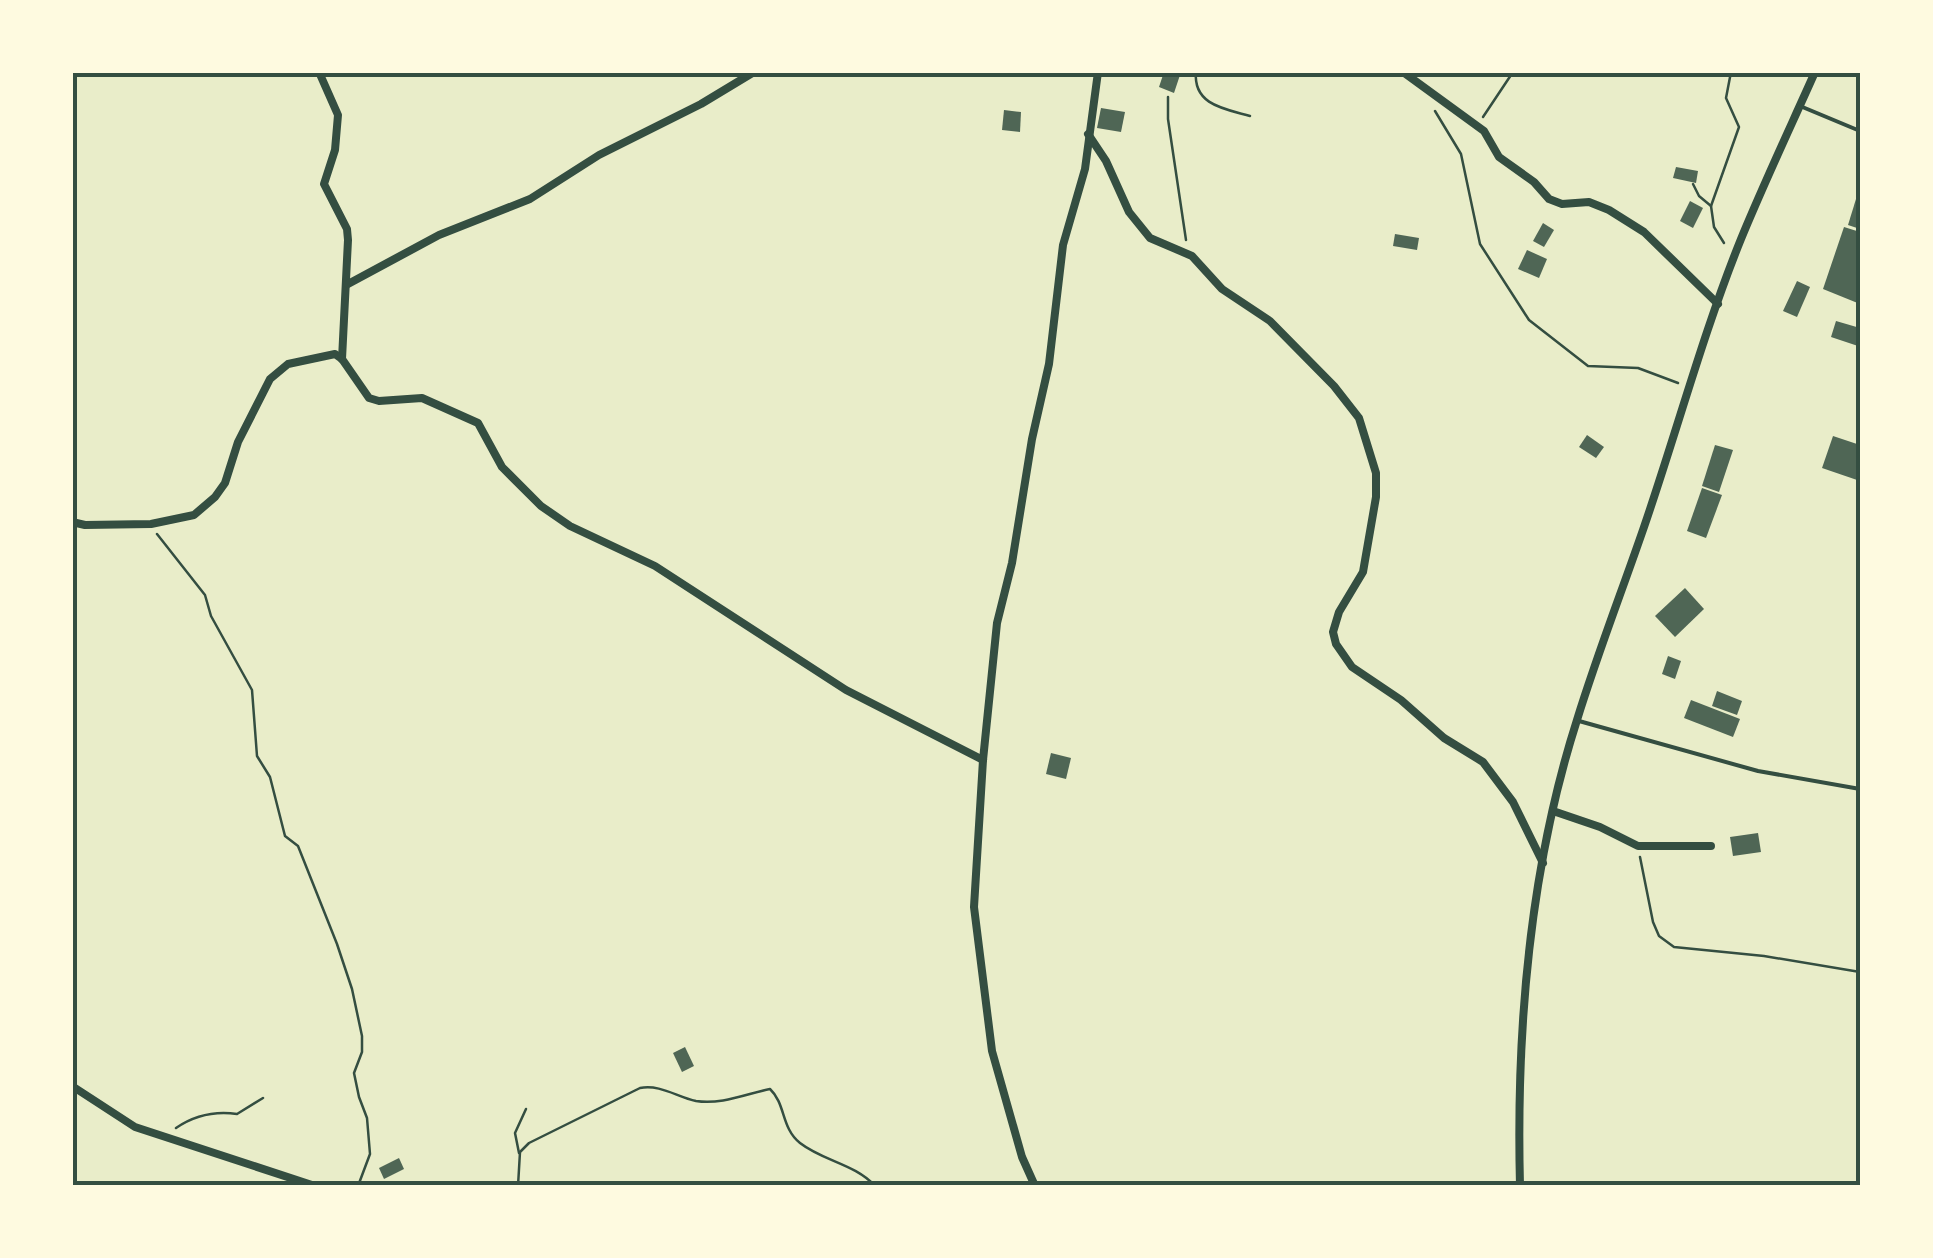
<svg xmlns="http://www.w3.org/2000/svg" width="1933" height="1258" viewBox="0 0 1933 1258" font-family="'Nunito Sans',sans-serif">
<rect width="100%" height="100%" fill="#e9edc9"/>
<g fill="#4f6655">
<polygon points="1164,72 1180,75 1174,93 1159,87"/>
<polygon points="1101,108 1125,112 1121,132 1097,128"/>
<polygon points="1004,110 1021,112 1020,132 1002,130"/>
<polygon points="1676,167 1698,171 1696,183 1673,178"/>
<polygon points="1860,186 1860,229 1848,225"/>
<polygon points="1690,201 1703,208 1693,228 1680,221"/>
<polygon points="1543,223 1554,230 1544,247 1533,241"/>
<polygon points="1844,227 1860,232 1860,304 1823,289"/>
<polygon points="1395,234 1419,238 1417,250 1393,246"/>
<polygon points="1527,250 1547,259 1539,278 1518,269"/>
<polygon points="1797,281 1810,287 1797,317 1783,311"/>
<polygon points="1836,321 1860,328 1858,346 1831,337"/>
<polygon points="1587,435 1604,447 1596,458 1579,447"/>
<polygon points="1833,436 1860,445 1860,481 1822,468"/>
<polygon points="1715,445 1733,450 1719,492 1702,486"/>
<polygon points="1702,488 1722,495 1706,538 1687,531"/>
<polygon points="1685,588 1704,609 1675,637 1655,616"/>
<polygon points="1668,656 1681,661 1675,679 1662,674"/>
<polygon points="1717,691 1742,701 1737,715 1712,706"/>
<polygon points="1691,700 1740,719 1733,737 1684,718"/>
<polygon points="1051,753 1071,758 1066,779 1046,774"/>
<polygon points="1758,833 1761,852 1733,856 1730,837"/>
<polygon points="685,1047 694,1066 682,1072 673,1053"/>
<polygon points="399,1158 404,1169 384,1179 379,1168"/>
</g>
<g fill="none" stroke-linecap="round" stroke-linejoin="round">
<g stroke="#344e41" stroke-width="2.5">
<path d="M 1196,72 C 1193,105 1225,109 1250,116"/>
<polyline points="1168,97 1168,119 1186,240"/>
<polyline points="1435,111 1461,154 1480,244 1529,320 1588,366 1638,368 1678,383"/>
<polyline points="1483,117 1513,72"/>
<polyline points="1693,184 1699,196 1711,206 1714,227 1724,243"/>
<polyline points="1711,206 1739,127 1726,98 1731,72"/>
<polyline points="157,534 205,595 211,616 252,690 257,756 270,777 285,836 298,846 337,944 352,989 362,1036 362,1052 354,1073 359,1097 367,1118 370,1154 358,1186"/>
<polyline points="1640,857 1653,922 1659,936 1674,947 1764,956 1860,972"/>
<path d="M 176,1128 C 195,1115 216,1111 237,1114 L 263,1098"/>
<polyline points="519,1153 515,1133 526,1109"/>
<path d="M 518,1186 L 520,1152 L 529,1143 L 640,1088 C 660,1084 677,1097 696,1101 C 721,1105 746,1094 770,1089 C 786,1104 781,1128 800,1143 C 823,1161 855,1164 875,1186"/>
</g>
<g stroke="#344e41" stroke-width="4">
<polyline points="1800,106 1860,131"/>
<polyline points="1579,721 1758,771 1860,789"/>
</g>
<g stroke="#344e41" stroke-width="8">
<polyline points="319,72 338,115 335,150 324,184 347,229 348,240 342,359"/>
<polyline points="1403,72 1484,131 1499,157 1534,182 1549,199 1562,204 1589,202 1609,210 1644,232 1718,304"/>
<polyline points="1088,134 1106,161 1129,212 1150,238 1192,256 1222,289 1270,321 1334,386 1359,418 1376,473 1376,497 1363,572 1339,612 1333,632 1336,644 1352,667 1401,700 1444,738 1483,762 1513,802 1543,863"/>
<polyline points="348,284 439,235 530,199 599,155 701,104 754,72"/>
<polyline points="72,522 85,525 151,524 194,515 215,497 225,483 238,442 270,379 288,364 335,354 342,359 369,398 379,401 422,398 478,423 502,467 541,506 570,526 655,566 846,690 983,760"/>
<polyline points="1553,811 1600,827 1638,846 1711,846"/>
<polyline points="72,1086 135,1127 315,1186"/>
<polyline points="1035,1186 1022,1157 992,1051 974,907 983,760 997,623 1012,563 1032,439 1049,364 1063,245 1085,169 1098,72"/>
<path d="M 1520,1186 C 1516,1030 1529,870 1577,720 C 1597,655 1622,591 1644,527 C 1677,431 1703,333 1741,239 C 1764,183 1790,128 1815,72"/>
</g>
</g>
<rect width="1933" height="1258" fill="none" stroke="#fefae0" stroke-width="150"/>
<rect x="75" y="75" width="1783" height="1108" fill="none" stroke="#344e41" stroke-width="4"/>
</svg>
